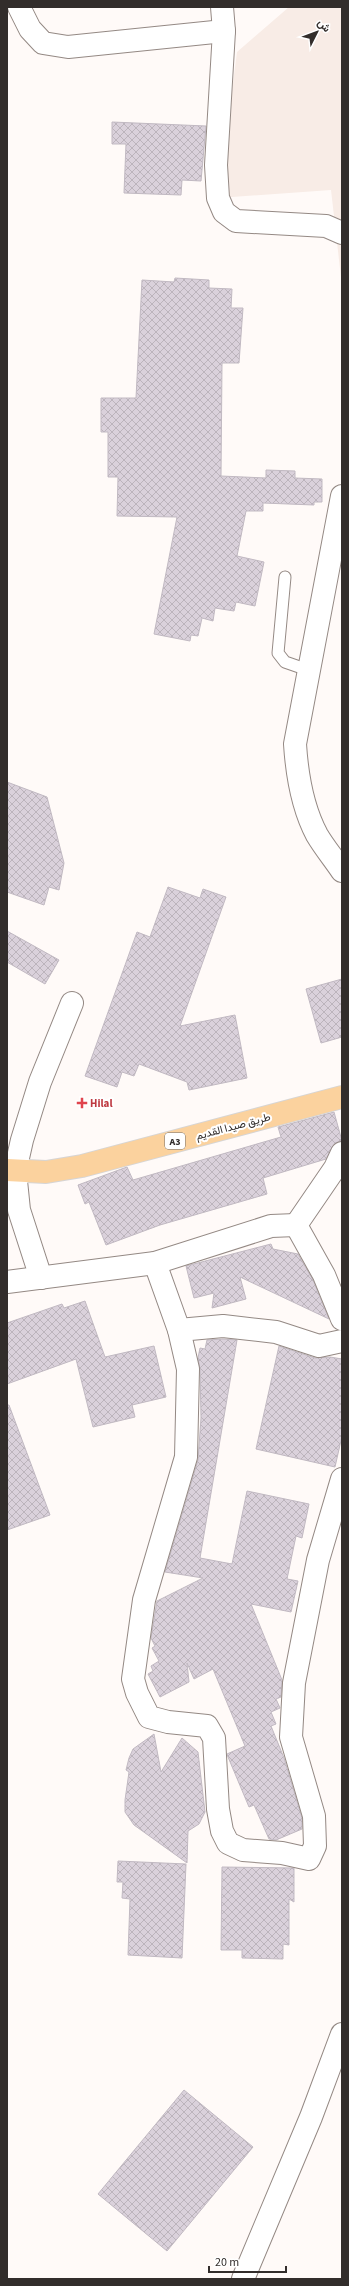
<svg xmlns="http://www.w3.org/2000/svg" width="349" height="2286" viewBox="0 0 349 2286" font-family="'Source Sans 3',Vazirmatn,sans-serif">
<defs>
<pattern id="building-cross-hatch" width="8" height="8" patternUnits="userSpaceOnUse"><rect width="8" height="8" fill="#dad1db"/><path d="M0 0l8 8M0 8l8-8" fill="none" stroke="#bcb4bc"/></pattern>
</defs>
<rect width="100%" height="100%" fill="#fffaf8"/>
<polygon fill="#f8ece6" points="289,7 342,7 342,286 331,190 218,198 237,52"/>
<g fill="url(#building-cross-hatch)" stroke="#c1b9c2">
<polygon points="112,122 206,126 201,181 182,180 181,195 124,193 126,144 112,144"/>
<polygon points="175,278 209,280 209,288 232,289 231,308 243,308 239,363 222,363 221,476 266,478 266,470 295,471 295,478 322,479 322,502 314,502 314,505 263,503 263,511 246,511 237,556 264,562 255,606 236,602 234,611 215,608 213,621 202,618 198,636 191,635 190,641 154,634 177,517 117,516 118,477 108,477 108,432 101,432 101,398 136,398 142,280 174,282"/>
<polygon points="7,782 47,797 64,863 59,890 49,887 44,905 7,892"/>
<polygon points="168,887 200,898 203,889 226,897 180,1026 235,1015 247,1078 189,1090 187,1082 139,1064 134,1076 122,1072 117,1087 85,1076 137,932 150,937"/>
<polygon points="7,931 59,960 45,984 7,962"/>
<polygon points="342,979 342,1037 321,1043 306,989"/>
<polygon points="334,1112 342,1141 335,1143 326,1159 263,1178 267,1194 160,1225 106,1245 89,1202 85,1204 78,1185 127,1167 133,1180 281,1137 278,1127"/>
<polygon points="271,1244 273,1249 298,1254 313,1280 329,1319 240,1277 246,1299 212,1308 214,1293 194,1298 186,1266"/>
<polygon points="85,1301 105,1357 154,1346 166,1397 132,1405 135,1417 93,1427 76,1359 7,1384 7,1323 62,1304 64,1308"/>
<polygon points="223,1339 237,1340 200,1558 232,1564 247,1491 309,1504 302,1538 296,1536 287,1579 298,1581 291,1612 251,1604 282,1680 281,1697 276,1699 280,1708 271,1712 276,1724 271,1726 284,1758 302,1818 302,1829 276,1840 269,1839 254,1805 249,1807 228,1757 227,1754 245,1746 213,1669 194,1679 187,1663 189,1682 160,1697 148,1674 153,1671 151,1666 159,1661 152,1648 155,1646 151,1638 157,1601 203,1578 165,1572 198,1460 201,1418 200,1369 198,1358 200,1348 205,1349 207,1340"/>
<polygon points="279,1346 315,1358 330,1357 342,1359 342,1436 335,1467 256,1449"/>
<polygon points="7,1405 9,1405 50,1515 7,1530"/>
<polygon points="154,1734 161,1772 182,1738 198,1752 205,1812 199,1824 188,1831 187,1863 134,1825 125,1812 125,1800 129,1772 126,1770 129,1758 133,1749"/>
<polygon points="118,1861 186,1864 182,1958 128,1955 130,1899 122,1898 123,1882 117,1882"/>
<polygon points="222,1867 294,1868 294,1902 289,1899 289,1945 283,1944 283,1959 242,1958 242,1950 221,1950"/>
<polygon points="184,2090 253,2147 167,2251 98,2194"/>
</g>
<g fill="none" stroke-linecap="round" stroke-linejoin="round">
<defs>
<polyline id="service" points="285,577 278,653 285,662 308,670"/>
<g id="minor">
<polyline points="19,7 30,29 43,43 68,47 224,31"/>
<polyline points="222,7 224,31 216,165 218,198 224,212 236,221 326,226 342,233"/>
<path d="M 342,496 L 295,744 C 297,775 302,807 317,835 C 324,847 334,859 342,871"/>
<polyline points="296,1225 324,1275 342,1319"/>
<polyline points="296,1225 335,1168 342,1153"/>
<polyline points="155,1263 179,1330 188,1369 186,1457 144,1600 133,1679 137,1693 149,1717 168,1722 207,1726 214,1738 218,1809 222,1831 228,1843 243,1850 282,1853 309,1859 315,1846 314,1816 291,1737 294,1683 318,1560 342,1479"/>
<polyline points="41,1278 19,1210 15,1171 22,1140 40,1082 72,1003"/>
<polyline points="7,1282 155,1263 271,1226 296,1225"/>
<polyline points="179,1330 223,1326 276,1332 319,1346 342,1341"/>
<polyline points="243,2279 311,2117 342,2034"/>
</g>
<polyline id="trunk" points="7,1170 46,1172 82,1166 342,1097"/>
</defs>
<use href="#service" stroke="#948984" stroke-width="13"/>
<use href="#minor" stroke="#948984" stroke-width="24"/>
<use href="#trunk" stroke="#d6d5d5" stroke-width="24"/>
<use href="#service" stroke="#fff" stroke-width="11"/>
<use href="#minor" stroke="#fff" stroke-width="22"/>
<use href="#trunk" stroke="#fbd29e" stroke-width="22"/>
</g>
<path fill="#e0444e" stroke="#fff" stroke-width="1.5" d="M80 1097h4v4h4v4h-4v4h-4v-4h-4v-4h4z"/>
<g text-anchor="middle" stroke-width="4" stroke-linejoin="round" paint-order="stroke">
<rect fill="#fff" stroke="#706c6b" stroke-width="1" x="165" y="1133" width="20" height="16" rx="3"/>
<g font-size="10" font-weight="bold" fill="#322d2b">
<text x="175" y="1145">A3</text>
</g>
<g font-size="11" font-weight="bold" fill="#be3a42" stroke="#fff" text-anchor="start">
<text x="90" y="1107">Hilal</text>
</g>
<g font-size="11" fill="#322d2b" stroke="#fff">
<text transform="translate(233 1126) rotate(-15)" y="4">طريق صيدا القديم</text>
</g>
</g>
<rect width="349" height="2286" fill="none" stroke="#322d2b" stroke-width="16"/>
<g transform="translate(317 32) rotate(48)" stroke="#ffffff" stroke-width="3" paint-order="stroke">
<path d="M0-3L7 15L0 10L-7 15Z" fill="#322d2b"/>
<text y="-6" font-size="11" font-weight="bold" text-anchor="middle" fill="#322d2b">ش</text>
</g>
<path d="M209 2266v6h77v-6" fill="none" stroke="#322d2b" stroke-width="2"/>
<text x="215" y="2266" font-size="12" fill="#322d2b" stroke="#ffffff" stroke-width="3" paint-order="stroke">20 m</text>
</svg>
